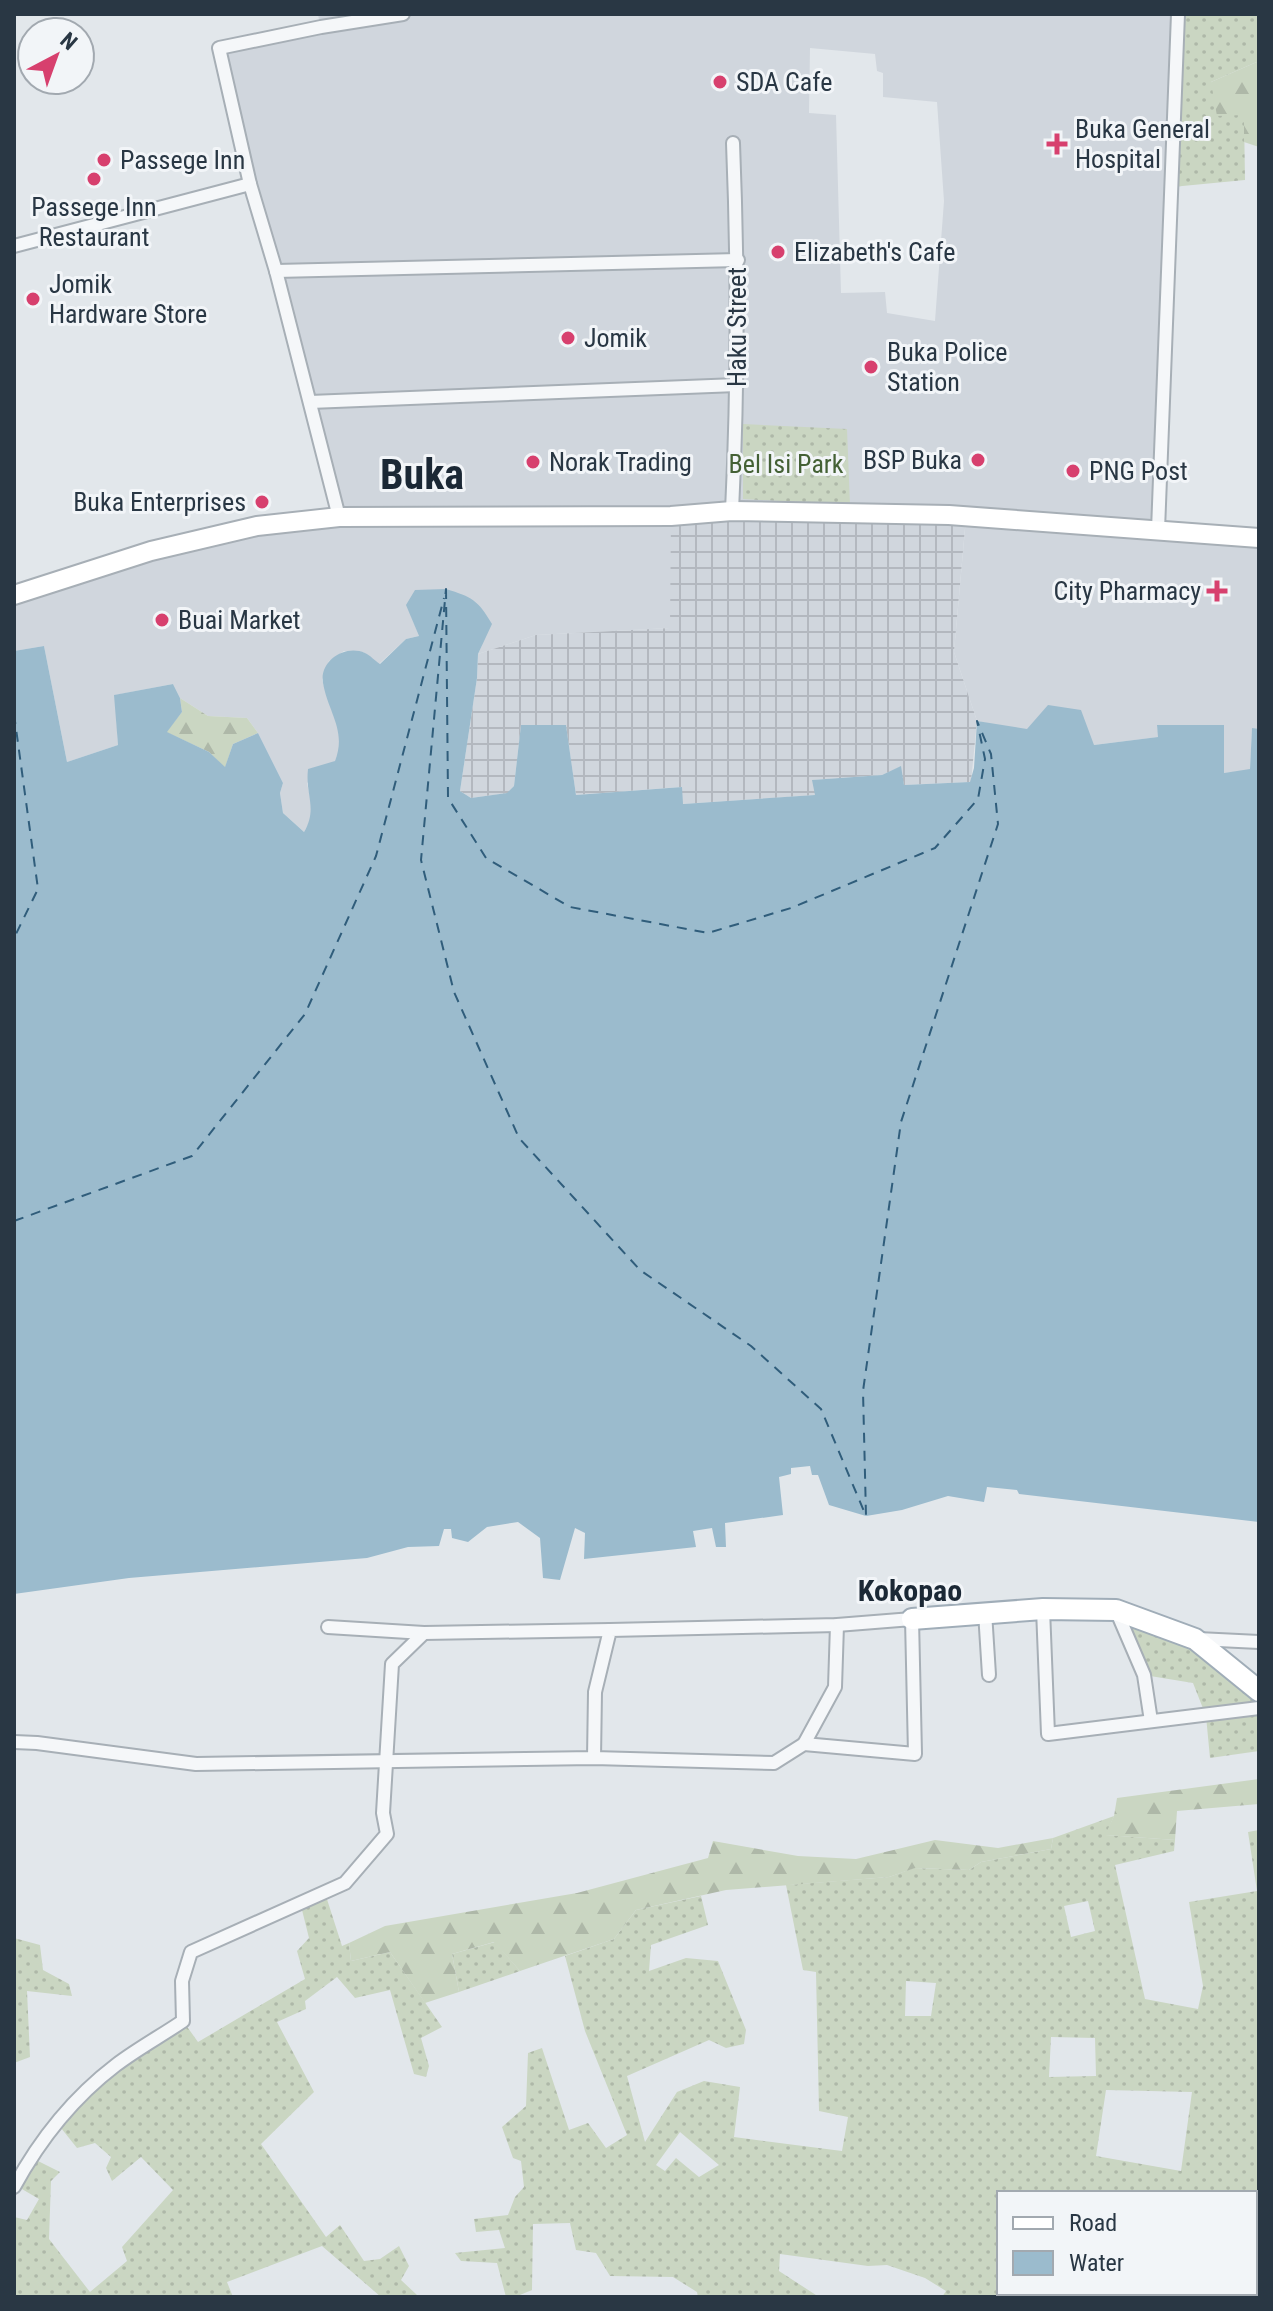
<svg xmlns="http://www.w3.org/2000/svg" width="1273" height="2311" viewBox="0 0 1273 2311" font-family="'Roboto Condensed',sans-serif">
<defs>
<pattern id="industrial-grid" width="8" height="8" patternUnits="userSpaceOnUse" patternTransform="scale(2)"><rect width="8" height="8" fill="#d0d6dd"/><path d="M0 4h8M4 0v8" fill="none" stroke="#b3b8bf"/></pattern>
<pattern id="grass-dots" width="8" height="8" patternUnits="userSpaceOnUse" patternTransform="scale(2)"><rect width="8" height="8" fill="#cad6c2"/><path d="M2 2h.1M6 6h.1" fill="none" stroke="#aeb8a8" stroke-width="1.8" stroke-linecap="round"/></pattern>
<pattern id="forest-firs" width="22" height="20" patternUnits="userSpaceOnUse" patternTransform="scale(2)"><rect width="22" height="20" fill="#cad6c2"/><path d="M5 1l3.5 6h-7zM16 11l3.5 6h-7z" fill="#aeb8a8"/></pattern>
</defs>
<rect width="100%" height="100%" fill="#e2e7eb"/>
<path fill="#d0d6dd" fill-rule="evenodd" d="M 318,14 L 1178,14 L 1158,529 L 1259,538 L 1259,729 L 1252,729 L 1250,770 L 1224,773 L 1224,726 L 1157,726 L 1159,737 L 1094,745 L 977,721 L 954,652 L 966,518 L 670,628 L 536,635 L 478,654 L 482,645 L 407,605 L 419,636 L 406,639 L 379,664 L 363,652 L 344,651 L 329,661 L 322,680 L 340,734 L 340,748 L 335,761 L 307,783 L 312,807 L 311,819 L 304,832 L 283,813 L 280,793 L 283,783 L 258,733 L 247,718 L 208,716 L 180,698 L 173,684 L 115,695 L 118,745 L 67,762 L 44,646 L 14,651 L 14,595 L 90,572 L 339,517 L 219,48 L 320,26 ZM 810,48 L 875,54 L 877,71 L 883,73 L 883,97 L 937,102 L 944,201 L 935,321 L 887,313 L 885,292 L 841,293 L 836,115 L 809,113 Z"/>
<polygon fill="url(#industrial-grid)" points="671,516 966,517 954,652 977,721 971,782 904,785 900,767 882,775 813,780 816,795 682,804 681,787 576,795 566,726 521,725 514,786 508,793 471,798 460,791 477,678 478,654 536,635 670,628"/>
<g fill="url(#grass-dots)" fill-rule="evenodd">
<polygon points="1178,14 1259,14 1259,61 1211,82 1244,115 1245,180 1172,187"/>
<polygon points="743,424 847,429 850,505 743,499"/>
<polygon points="1116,1610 1195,1639 1259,1691 1259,1751 1210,1758 1206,1716 1193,1683 1144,1675"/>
<path d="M 1114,1816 L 1106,1835 L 1175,1840 L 1174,1851 L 1115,1865 L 1145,1999 L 1198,2009 L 1203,1986 L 1189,1902 L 1257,1891 L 1248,1832 L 1259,1830 L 1259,2289 L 1255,2286 L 1255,2193 L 999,2193 L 999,2293 L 1063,2293 L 1063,2297 L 942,2297 L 946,2291 L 925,2278 L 887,2265 L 868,2266 L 780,2254 L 779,2271 L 819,2297 L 698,2297 L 697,2292 L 673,2277 L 610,2276 L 596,2253 L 576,2250 L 570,2223 L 533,2224 L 532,2290 L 515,2297 L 506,2297 L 497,2263 L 461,2261 L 455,2253 L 505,2248 L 499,2230 L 476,2232 L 474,2219 L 508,2215 L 515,2197 L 524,2187 L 521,2161 L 513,2158 L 502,2127 L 526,2106 L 528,2053 L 542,2048 L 569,2130 L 588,2123 L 606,2148 L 627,2135 L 585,2031 L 565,1956 L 614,1939 L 636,1910 L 701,1896 L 708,1925 L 651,1945 L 649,1971 L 686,1958 L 718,1961 L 746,2030 L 744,2044 L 726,2048 L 709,2040 L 627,2076 L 645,2142 L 677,2092 L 704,2081 L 740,2087 L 734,2137 L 842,2151 L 848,2117 L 819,2111 L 816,1972 L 803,1970 L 786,1885 L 889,1877 L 914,1868 L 969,1870 L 981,1862 L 1051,1849 L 1053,1838 ZM 1088,1901 L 1095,1931 L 1071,1937 L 1064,1906 ZM 906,1981 L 936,1983 L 931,2016 L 905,2016 ZM 1051,2037 L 1095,2038 L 1096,2076 L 1049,2077 ZM 1106,2090 L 1192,2092 L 1181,2171 L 1096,2156 ZM 680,2132 L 719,2165 L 699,2177 L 676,2158 L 665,2171 L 656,2165 Z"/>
<polygon points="325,1893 342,1946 349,1943 351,1961 390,1952 442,2027 421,2038 429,2066 426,2077 414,2074 390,1990 355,1998 337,1977 305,2001 306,2009 277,2022 314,2092 261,2144 326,2237 340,2225 364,2261 380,2259 399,2246 409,2266 401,2280 417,2295 415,2297 381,2297 322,2246 227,2282 233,2297 14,2297 14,2217 27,2220 39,2199 15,2185 32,2158 60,2172 51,2181 49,2239 90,2292 127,2261 122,2247 173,2190 141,2157 112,2181 106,2168 111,2157 95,2143 77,2148 57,2123 78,2098 183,2021 198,2042 305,1979 297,1951 309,1938 300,1902"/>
<polygon points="14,1938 40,1945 43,1970 69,1984 72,1996 27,1991 30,2057 14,2063"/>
<polygon points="495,1942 520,1971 459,1992 452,1954"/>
</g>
<g fill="url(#forest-firs)">
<polygon points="1259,61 1259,147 1244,142 1244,115 1217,116 1211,82"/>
<polygon points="180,698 208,716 247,718 258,733 233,744 225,768 209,752 166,732 182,712"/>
<polygon points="1259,1779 1259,1804 1177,1811 1175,1840 1105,1835 1114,1816 1117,1798"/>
<polygon points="1053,1838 1051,1849 981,1862 969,1870 915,1868 889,1877 726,1890 636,1910 614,1939 520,1971 494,1942 452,1954 459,1992 425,2003 390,1952 351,1961 349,1943 385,1926 577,1893 708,1858 713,1841 798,1856 856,1859 935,1840 998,1848"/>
</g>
<path fill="#9bbbcd" d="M 446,589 C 472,597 478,600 492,624 L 478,654 L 477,678 L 460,791 L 471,798 L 507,793 L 514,786 L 521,725 L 566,725 L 576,795 L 682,787 L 683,804 L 815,795 L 812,780 L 882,775 L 901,766 L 904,785 L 970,782 L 974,768 L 977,721 L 1027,729 L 1048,705 L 1081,710 L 1094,745 L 1158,737 L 1157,725 L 1224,725 L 1224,773 L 1250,769 L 1252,728 L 1259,729 L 1259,1522 L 1019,1494 L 1017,1490 L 987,1487 L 984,1502 L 948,1496 L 902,1510 L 866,1516 L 829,1505 L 818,1475 L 812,1475 L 810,1466 L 791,1468 L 791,1474 L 779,1477 L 783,1515 L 725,1523 L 726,1547 L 716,1547 L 712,1528 L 693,1531 L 696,1547 L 584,1559 L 585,1533 L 575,1528 L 560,1580 L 543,1578 L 540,1538 L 518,1522 L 487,1527 L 468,1542 L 452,1538 L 451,1529 L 444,1529 L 439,1546 L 408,1547 L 367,1558 L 129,1578 L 14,1594 L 14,651 L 44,646 L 67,762 L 118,745 L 114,695 L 173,684 L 180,698 L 182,712 L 167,732 L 209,752 L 225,767 L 233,744 L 258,733 L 283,783 L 280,793 L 283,813 L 304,832 C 318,808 305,795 308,769 L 335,761 C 347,731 328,712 323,683 C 319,661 345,644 365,653 C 370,655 375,661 380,664 L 406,639 L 419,636 L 406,605 L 415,590 Z"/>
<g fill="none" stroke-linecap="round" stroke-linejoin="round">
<g stroke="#305d7b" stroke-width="2" stroke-dasharray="10 8" stroke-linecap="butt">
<polygon points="446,589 448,798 486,858 570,907 708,933 791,908 935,848 978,799 985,759 977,721 991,754 998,824 901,1122 863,1391 866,1516 821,1409 751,1346 640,1270 519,1138 454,992 421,860"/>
<polyline points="14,714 38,889 14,938"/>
<polyline points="14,1221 192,1156 305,1014 376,856 444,598"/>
</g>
<defs>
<g id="street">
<polyline points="14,246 250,184"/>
<polyline points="276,271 738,260"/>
<polyline points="310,402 737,385"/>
<path d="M 732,511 C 738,388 738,266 733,143"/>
<polyline points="339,517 276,271 250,184 219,48 321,27 403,14"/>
<polyline points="1158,530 1178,14"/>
<polyline points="1043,1609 1048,1734 1259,1708"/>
<polyline points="1116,1610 1144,1675 1151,1721"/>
<polyline points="985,1612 989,1675"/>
<polyline points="328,1627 424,1633 610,1630"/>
<polyline points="1198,1639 1259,1642"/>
<polyline points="14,1742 37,1743 196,1764 594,1758 595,1692 610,1630 837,1625 912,1619 915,1754 804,1744 774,1763 594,1758"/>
<polyline points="804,1744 835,1687 837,1625"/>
<path d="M 14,2187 C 39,2141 74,2097 116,2065 C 137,2049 161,2036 183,2021 L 182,1981 L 191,1952 L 345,1883 L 387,1834 L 383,1813 L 392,1664 L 424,1633"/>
</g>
<polyline id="secondary" points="14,595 151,551 257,526 339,517 671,516 732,511 949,515 1259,538"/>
<polyline id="primary" points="912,1619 1043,1609 1116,1610 1195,1639 1259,1691"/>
</defs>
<use href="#street" stroke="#a7afb6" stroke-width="16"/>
<use href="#secondary" stroke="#a7afb6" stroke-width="22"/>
<use href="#primary" stroke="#a0adb8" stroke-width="24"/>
<use href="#street" stroke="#f5f7f9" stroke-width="12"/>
<use href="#secondary" stroke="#fff" stroke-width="18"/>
<use href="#primary" stroke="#fff" stroke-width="20"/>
</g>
<g fill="#d7406e" stroke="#f2f5f8" stroke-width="3">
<circle cx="720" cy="82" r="8"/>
<path d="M1053 132h8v8h8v8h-8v8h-8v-8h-8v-8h8z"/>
<circle cx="104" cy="160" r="8"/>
<circle cx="94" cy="179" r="8"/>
<circle cx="778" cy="252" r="8"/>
<circle cx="33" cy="299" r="8"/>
<circle cx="568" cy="338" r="8"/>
<circle cx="871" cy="367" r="8"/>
<circle cx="978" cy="460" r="8"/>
<circle cx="533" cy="462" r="8"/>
<circle cx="1073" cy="471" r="8"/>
<circle cx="262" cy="502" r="8"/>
<path d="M1213 579h8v8h8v8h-8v8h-8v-8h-8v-8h8z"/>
<circle cx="162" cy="620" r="8"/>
</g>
<g text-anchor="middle" stroke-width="6" stroke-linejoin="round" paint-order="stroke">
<g font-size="26" fill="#293744" stroke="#f2f5f8" text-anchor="start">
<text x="736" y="91">SDA Cafe</text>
<text x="1075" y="138">Buka General<tspan x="1075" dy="30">Hospital</tspan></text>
<text x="120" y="169">Passege Inn</text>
<text x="94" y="216" text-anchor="middle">Passege Inn<tspan x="94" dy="30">Restaurant</tspan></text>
<text x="794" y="261">Elizabeth's Cafe</text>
<text x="49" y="293">Jomik<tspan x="49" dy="30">Hardware Store</tspan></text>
<text x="584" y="347">Jomik</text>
<text x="887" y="361">Buka Police<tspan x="887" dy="30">Station</tspan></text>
<text x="962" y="469" text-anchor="end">BSP Buka</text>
<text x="549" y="471">Norak Trading</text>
<text x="1089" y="480">PNG Post</text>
<text x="246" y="511" text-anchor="end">Buka Enterprises</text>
<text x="1201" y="600" text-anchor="end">City Pharmacy</text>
<text x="178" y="629">Buai Market</text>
</g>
<g font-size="26" fill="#293744" stroke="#f2f5f8">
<text transform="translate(737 327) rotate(-90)" y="9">Haku Street</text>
</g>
<g font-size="26" fill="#446135" stroke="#f2f5f8">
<text x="786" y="473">Bel Isi Park</text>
</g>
<g font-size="30" font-weight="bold" fill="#1b2835" stroke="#f2f5f8">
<text x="910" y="1601">Kokopao</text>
</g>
<g font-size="42" font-weight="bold" fill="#1b2835" stroke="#f2f5f8">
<text x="422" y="489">Buka</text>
</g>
</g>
<rect width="1273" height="2311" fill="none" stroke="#293744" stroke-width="32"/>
<rect x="997" y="2191" width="260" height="104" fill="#f2f5f8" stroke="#a2a9b0" stroke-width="2"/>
<rect x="1013" y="2217" width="40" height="12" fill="#ffffff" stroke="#a2a9b0" stroke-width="2"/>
<text x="1069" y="2231" font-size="24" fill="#293744">Road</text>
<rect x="1013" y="2251" width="40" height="24" fill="#9bbbcd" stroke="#a2a9b0" stroke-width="2"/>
<text x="1069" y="2271" font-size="24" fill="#293744">Water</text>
<g transform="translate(56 56) rotate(41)"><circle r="38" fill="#f2f5f8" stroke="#a2a9b0" stroke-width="2"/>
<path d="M0-6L14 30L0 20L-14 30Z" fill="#d7406e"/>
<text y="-12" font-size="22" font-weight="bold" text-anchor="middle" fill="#293744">N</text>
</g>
</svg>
